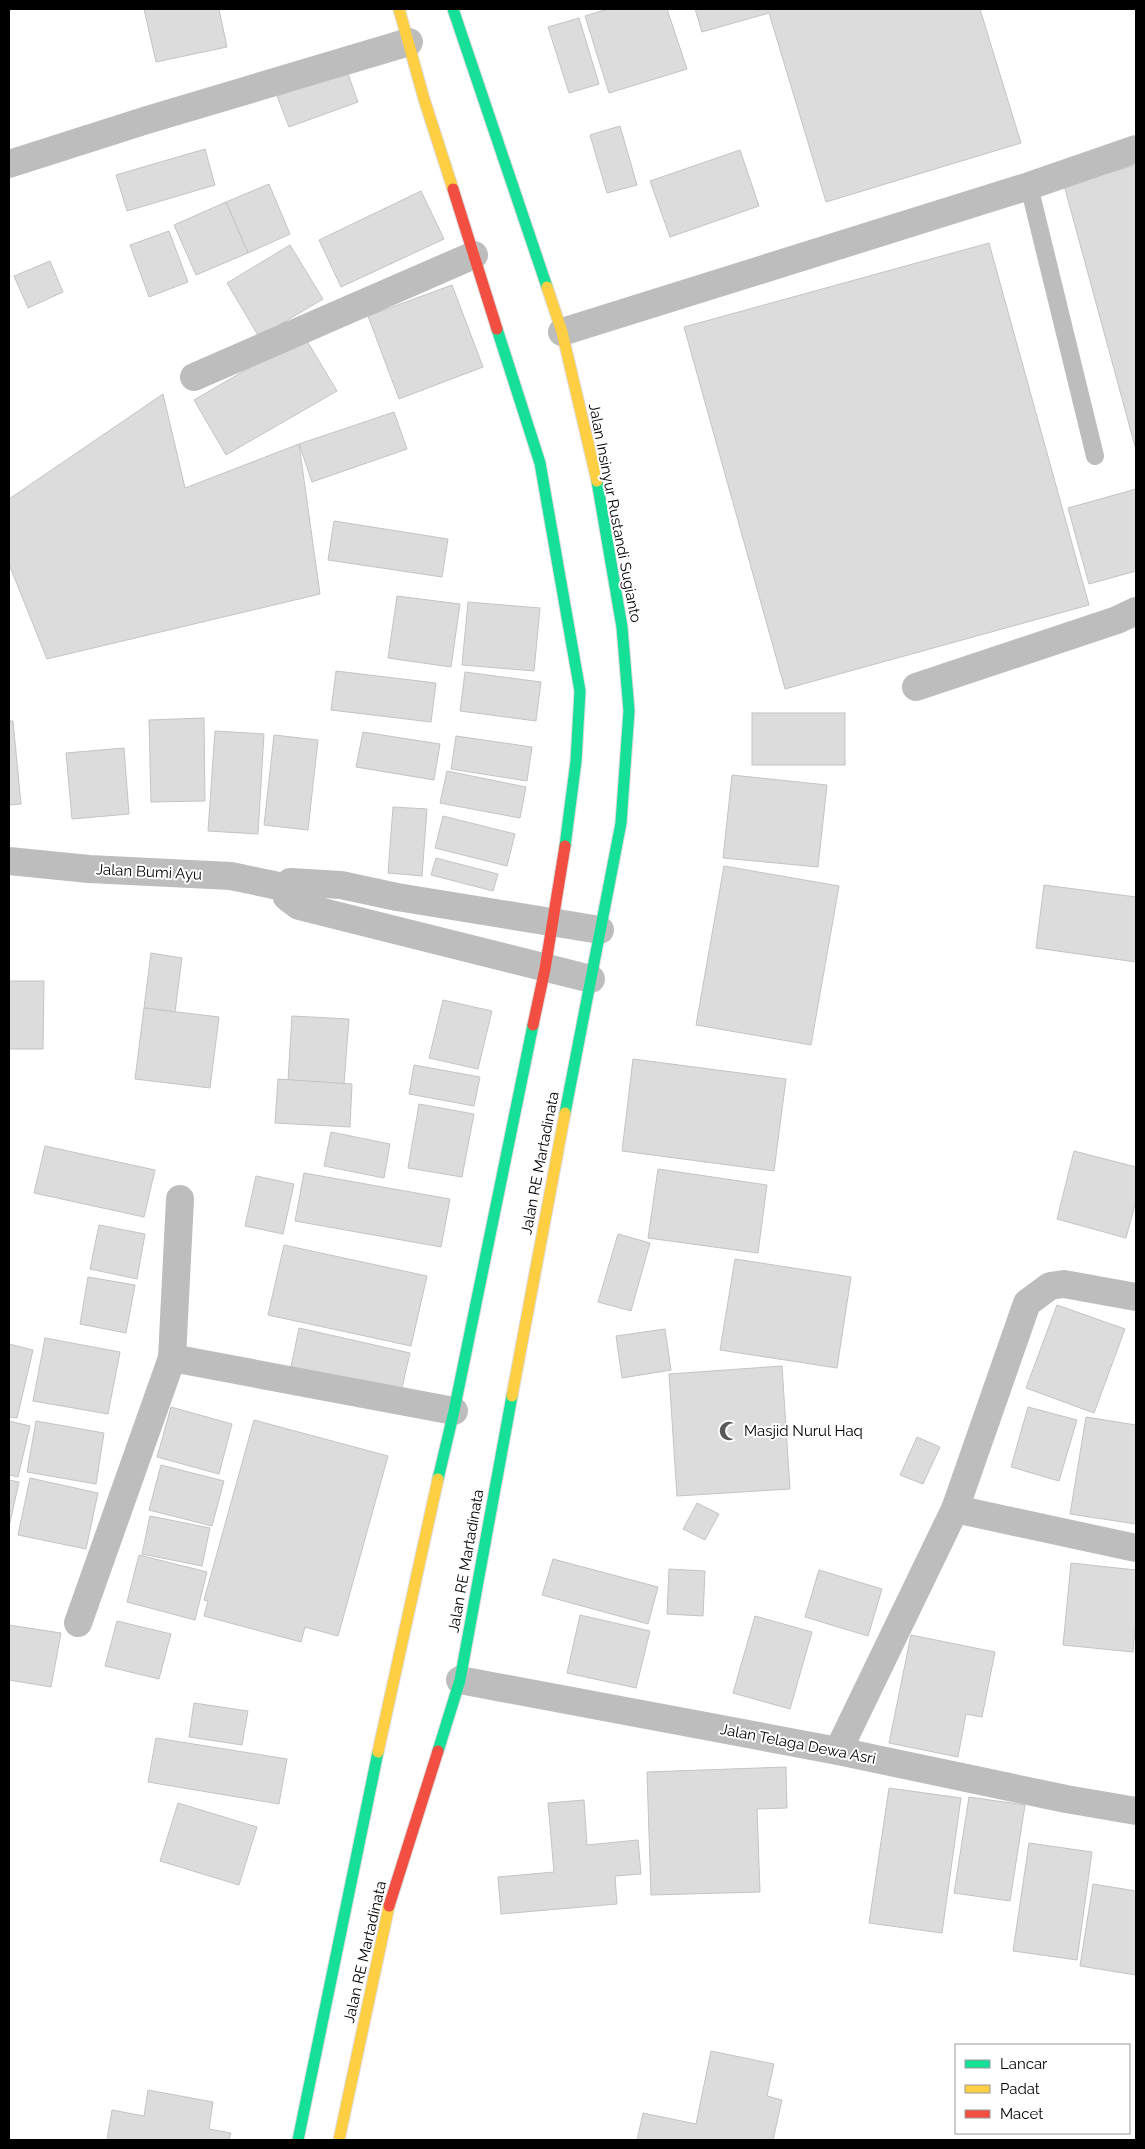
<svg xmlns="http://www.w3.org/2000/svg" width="1145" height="2149" viewBox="0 0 1145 2149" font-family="Raleway,sans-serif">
<rect width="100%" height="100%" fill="#fff"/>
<g fill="#dcdcdc" stroke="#c4c4c4">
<polygon points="144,9 219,9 227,47 156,62"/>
<polygon points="608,9 667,9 687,69 609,93 585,16"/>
<polygon points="695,9 980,9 1021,143 826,202 769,13 702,32"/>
<polygon points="579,18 599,84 569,93 548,27"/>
<polygon points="347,71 358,102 289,127 277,96"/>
<polygon points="620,126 637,185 607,193 590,135"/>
<polygon points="205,149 215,185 127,211 116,175"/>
<polygon points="740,150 759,206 670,237 650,181"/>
<polygon points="1136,165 1136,450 1064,185"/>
<polygon points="269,184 290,234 248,253 226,202"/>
<polygon points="421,191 444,239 341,287 319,240"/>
<polygon points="226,202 248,253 196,275 174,225"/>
<polygon points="169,231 188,282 149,297 130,245"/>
<polygon points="989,243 1089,605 785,689 684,327"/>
<polygon points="290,245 323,299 259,337 227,283"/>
<polygon points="50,261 63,292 28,308 14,276"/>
<polygon points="452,285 483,367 399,399 368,316"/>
<polygon points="304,336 337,391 226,455 194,400"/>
<polygon points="163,394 185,488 299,444 320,594 47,659 9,564 9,499"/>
<polygon points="394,412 407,449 312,482 299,444"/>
<polygon points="1136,489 1136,571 1089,584 1068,508"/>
<polygon points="334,521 448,539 442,577 328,560"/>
<polygon points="397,596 460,604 451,667 388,658"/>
<polygon points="468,602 540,608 534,671 462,665"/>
<polygon points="336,671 436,683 431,722 331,710"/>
<polygon points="465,672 541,682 536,721 460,711"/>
<rect x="752" y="713" width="93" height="52"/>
<polygon points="204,718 205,801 151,802 149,720"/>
<polygon points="9,721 13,721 21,804 9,805"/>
<polygon points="215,731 264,734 258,834 208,831"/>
<polygon points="363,732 440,744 434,780 356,767"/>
<polygon points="274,735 318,740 308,830 264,825"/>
<polygon points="456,736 532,747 527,781 451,769"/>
<polygon points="124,748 129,814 72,819 66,753"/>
<polygon points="447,771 526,787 520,818 440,803"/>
<polygon points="732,775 827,785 818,867 723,858"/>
<polygon points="393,807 427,809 422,876 388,873"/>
<polygon points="443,816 515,834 507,866 435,848"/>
<polygon points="436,858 498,874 493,891 431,875"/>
<polygon points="724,866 839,886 811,1045 696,1025"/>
<polygon points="1044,885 1136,897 1136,962 1036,948"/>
<polygon points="151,953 182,958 175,1012 144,1008"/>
<polygon points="9,981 44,981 43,1049 9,1049"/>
<polygon points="443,1000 492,1011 478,1069 429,1058"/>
<polygon points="144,1008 219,1017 210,1088 135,1079"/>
<polygon points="292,1016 349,1019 344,1084 288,1080"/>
<polygon points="633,1059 786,1079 774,1171 622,1151"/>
<polygon points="414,1065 480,1077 474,1106 409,1094"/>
<polygon points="278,1079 352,1084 350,1127 275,1123"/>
<polygon points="419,1104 474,1114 462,1177 408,1168"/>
<polygon points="331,1132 390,1144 384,1178 324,1166"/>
<polygon points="45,1146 155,1170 144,1217 34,1193"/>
<polygon points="1074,1151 1136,1167 1136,1201 1126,1238 1057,1219"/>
<polygon points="658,1169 767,1185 758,1253 648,1238"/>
<polygon points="304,1173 450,1199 441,1247 295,1221"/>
<polygon points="256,1176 294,1184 283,1234 245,1226"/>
<polygon points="99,1225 145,1234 137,1279 90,1269"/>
<polygon points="618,1234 650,1243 631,1311 598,1302"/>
<polygon points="284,1245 427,1276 411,1346 268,1315"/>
<polygon points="735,1259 851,1277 837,1368 720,1350"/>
<polygon points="88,1277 135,1285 126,1333 80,1324"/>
<polygon points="1057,1305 1125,1329 1094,1413 1026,1388"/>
<polygon points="299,1328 410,1353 401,1392 291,1367"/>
<polygon points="665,1329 671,1370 622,1378 616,1336"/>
<polygon points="45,1338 120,1352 108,1414 33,1401"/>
<polygon points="9,1344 33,1350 17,1418 9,1417"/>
<polygon points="782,1366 790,1489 677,1496 669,1374"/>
<polygon points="171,1407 232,1424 219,1474 157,1457"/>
<polygon points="1028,1407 1077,1420 1059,1481 1011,1467"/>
<polygon points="1086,1417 1136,1425 1136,1524 1070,1514"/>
<polygon points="254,1420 388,1456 338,1636 305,1627 301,1642 204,1616 208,1601 204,1600"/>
<polygon points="9,1421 30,1426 18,1477 9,1475"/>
<polygon points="36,1421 104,1433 96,1484 27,1472"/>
<polygon points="917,1437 940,1447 923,1484 900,1475"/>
<polygon points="161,1465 224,1481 212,1526 149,1510"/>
<polygon points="30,1478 98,1493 86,1549 18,1535"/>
<polygon points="9,1480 19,1482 9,1527"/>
<polygon points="697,1503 719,1514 705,1540 683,1529"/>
<polygon points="150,1516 210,1528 202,1566 142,1554"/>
<polygon points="139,1555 207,1572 195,1620 127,1602"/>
<polygon points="553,1559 658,1587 648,1624 542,1595"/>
<polygon points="1071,1563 1136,1570 1136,1618 1133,1652 1063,1645"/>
<polygon points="669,1569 705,1571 703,1616 667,1614"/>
<polygon points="819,1570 882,1589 868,1636 805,1617"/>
<polygon points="580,1615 650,1631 636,1688 567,1673"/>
<polygon points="755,1616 812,1632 790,1709 733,1693"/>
<polygon points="117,1621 171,1634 159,1679 105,1666"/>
<polygon points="9,1625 61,1633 51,1687 9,1680"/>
<polygon points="911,1635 995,1652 982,1717 966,1714 958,1757 889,1743"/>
<polygon points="194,1703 248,1711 242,1745 189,1737"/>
<polygon points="156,1738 287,1759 279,1804 148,1782"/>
<polygon points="786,1767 787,1808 757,1809 760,1892 651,1895 647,1772"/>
<polygon points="889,1788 961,1798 942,1933 869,1923"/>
<polygon points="969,1797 1025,1805 1010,1901 954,1893"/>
<polygon points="584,1800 587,1845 638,1840 641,1874 615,1876 617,1904 501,1914 498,1877 554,1872 548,1803"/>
<polygon points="178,1803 257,1827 239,1885 160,1861"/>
<polygon points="1029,1843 1092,1852 1077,1960 1013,1951"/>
<polygon points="1093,1884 1136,1891 1136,1975 1080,1966"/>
<polygon points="711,2051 774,2064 767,2096 782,2100 773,2140 637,2140 643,2113 696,2124"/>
<polygon points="148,2090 213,2102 209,2129 231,2133 229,2140 107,2140 112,2110 144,2116"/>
</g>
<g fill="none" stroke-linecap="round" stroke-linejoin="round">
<defs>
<g id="fast">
<polyline points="453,9 547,287"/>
<polyline points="497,329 540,463 580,691 576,761 565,846"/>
<polyline points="565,1113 621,823 629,711 622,627 597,481"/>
<polyline points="438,1479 454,1411 533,1025"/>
<polyline points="438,1751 460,1680 512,1396"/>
<polyline points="298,2140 378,1752"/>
</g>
<g id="slow">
<polyline points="399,9 424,99 453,189"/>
<polyline points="547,287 562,332 597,481"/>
<polyline points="512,1396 565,1113"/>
<polyline points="378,1752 438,1479"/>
<polyline points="339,2140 389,1906"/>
</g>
<g id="jam">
<polyline points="453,189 497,329"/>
<polyline points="533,1025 545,969 565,846"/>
<polyline points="389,1906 438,1751"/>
</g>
</defs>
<use href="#fast" stroke="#dbdbdb" stroke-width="13"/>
<use href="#slow" stroke="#dbdbdb" stroke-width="13"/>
<use href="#jam" stroke="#dbdbdb" stroke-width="13"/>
<polyline stroke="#bdbdbd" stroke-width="18" points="1029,186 1095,456"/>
<g stroke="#bdbdbd" stroke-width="28">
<polyline points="9,164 147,120 409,42"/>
<polyline points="562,332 1029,186 1136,149"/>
<polyline points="194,377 474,255"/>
<polyline points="916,687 1117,620 1136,611"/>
<polyline points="9,861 89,869 231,876 288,888"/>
<polyline points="591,979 299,906 287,897 290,882 341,885 397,897 600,930"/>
<polyline points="172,1358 454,1411"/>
<polyline points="955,1509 1136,1548"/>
<polyline points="78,1623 172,1358 180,1199"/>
<polyline points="460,1680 838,1751 1066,1799 1136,1811"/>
<polyline points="838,1751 955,1509 1027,1303 1050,1286 1064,1284 1136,1297"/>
</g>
<use href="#fast" stroke="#16e098" stroke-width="11"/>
<use href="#slow" stroke="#ffcf43" stroke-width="11"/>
<use href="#jam" stroke="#f24e42" stroke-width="11"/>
</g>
<defs>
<symbol id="mosque-bare" viewBox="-9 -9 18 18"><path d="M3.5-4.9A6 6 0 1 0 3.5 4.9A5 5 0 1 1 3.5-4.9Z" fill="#595959" stroke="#fff" stroke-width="2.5" paint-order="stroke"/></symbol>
</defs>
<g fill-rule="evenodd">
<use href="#mosque-bare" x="715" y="1417" width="28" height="28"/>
</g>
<g text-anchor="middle" stroke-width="4" stroke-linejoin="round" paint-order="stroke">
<g font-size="15" fill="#000" stroke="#fff">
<text transform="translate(615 513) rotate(79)" y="5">Jalan Insinyur Rustandi Sugianto</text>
<text transform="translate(149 872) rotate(3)" y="5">Jalan Bumi Ayu</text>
<text transform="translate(540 1163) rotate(-79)" y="5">Jalan RE Martadinata</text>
<text transform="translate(466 1561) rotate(-80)" y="5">Jalan RE Martadinata</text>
<text transform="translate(798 1744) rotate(11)" y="5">Jalan Telaga Dewa Asri</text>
<text transform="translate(365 1952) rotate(-77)" y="5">Jalan RE Martadinata</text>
</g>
<g font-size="15" fill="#000" stroke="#fff" text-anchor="start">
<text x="744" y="1436">Masjid Nurul Haq</text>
</g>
</g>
<rect width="1145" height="2149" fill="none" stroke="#000000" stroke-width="20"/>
<rect x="955" y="2044" width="175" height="90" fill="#ffffff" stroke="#999999"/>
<rect x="965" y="2060" width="25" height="8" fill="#16e098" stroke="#999999"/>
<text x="1000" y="2069" font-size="15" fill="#000000">Lancar</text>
<rect x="965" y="2085" width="25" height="8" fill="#ffcf43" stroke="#999999"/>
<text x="1000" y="2094" font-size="15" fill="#000000">Padat</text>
<rect x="965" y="2110" width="25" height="8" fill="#f24e42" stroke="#999999"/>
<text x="1000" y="2119" font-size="15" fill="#000000">Macet</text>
</svg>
